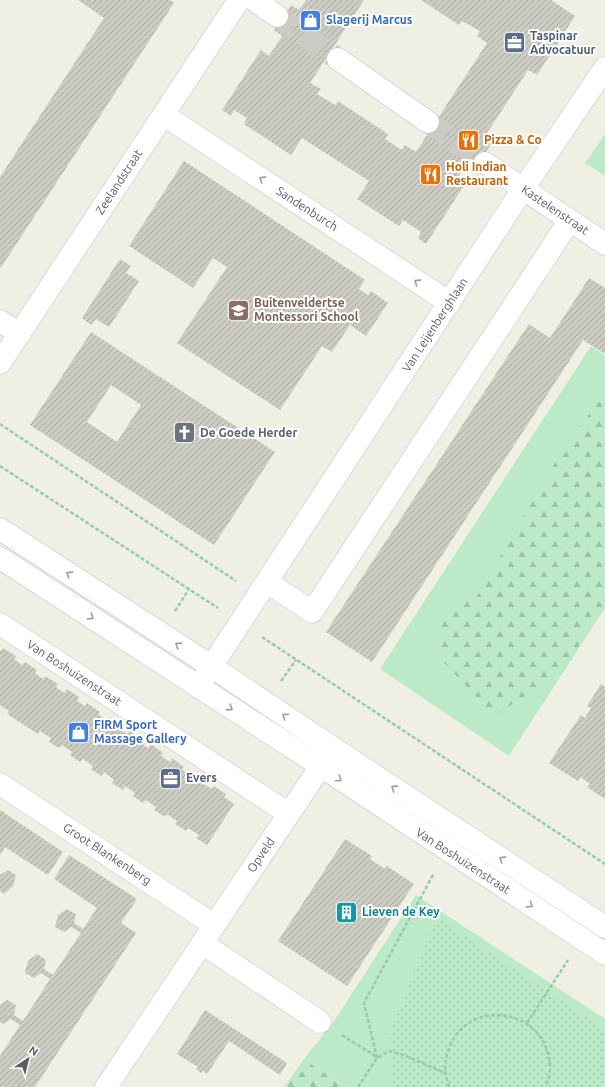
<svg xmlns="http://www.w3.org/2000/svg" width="605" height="1087" viewBox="0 0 605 1087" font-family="Ubuntu,sans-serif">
<defs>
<pattern id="forest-firs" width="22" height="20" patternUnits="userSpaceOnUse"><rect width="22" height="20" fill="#bceac8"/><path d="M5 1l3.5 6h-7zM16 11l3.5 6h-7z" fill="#9cc1a6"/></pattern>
<pattern id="park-dots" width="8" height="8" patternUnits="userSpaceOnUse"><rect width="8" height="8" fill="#bceac8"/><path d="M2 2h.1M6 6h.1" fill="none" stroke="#9cc1a6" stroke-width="1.8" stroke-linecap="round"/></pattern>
<pattern id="building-hatch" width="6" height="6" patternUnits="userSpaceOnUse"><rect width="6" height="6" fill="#cdccc2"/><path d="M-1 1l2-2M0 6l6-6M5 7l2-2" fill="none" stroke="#a9a9a1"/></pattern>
</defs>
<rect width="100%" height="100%" fill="#eff0e3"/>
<g fill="#bceac8">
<polygon points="605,134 605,176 585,163"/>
<polygon points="591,346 605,356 605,608 509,756 380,669"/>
<polygon points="416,895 605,1019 605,1087 347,1087 327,1075 304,1059 334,1021"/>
</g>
<g fill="url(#forest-firs)">
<polygon points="603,397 605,398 605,603 563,672 494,716 438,656 438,611 476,598 569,439"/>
<polygon points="304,1059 327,1075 347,1087 284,1087"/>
</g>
<polygon fill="url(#park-dots)" points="437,918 605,1030 605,1087 393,1087 390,1032"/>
<g fill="url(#building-hatch)" fill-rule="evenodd">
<polygon points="78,0 170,0 174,3 0,269 0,177 104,18"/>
<polygon points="306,0 364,0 310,83 321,89 317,94 335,105 338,101 388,134 385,139 402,150 405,145 416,152 487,43 477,36 480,31 462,21 459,25 421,0 551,0 575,16 537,75 528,70 487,133 495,138 478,164 470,158 457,179 465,184 426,244 418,238 421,232 403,220 399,226 357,199 369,181 302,138 291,155 244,124 247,118 234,110 231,116 222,110 261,50 269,56 282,36 274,30 291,5 299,10"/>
<polygon points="184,161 365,280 359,289 368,295 371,291 388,303 366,336 350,325 332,352 322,346 280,410 177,343 227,267 213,258 193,288 129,246"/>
<polygon points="120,259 131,266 126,273 139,281 109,327 96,319 91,325 82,318"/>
<polygon points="589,278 605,288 605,354 583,340 372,662 326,632 529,324 550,338"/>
<path d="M 91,332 L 275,452 L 214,545 L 30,425 ZM 111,385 L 141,405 L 117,442 L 87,422 Z"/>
<polygon points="3,648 16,656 14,659 22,665 25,662 37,670 35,673 43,679 45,676 58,684 56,687 64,693 67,689 79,697 77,701 85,706 87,703 100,712 98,714 106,720 109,717 121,725 119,729 127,734 130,731 142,739 140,742 148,748 151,744 163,753 161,756 170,762 172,758 184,767 182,770 191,775 193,772 205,780 203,784 212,789 214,786 226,794 224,797 234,804 207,845 196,838 199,835 188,828 186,831 175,824 177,821 167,814 165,817 154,810 156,807 146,800 143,803 133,796 135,793 125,786 123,790 112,783 114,780 104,772 101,776 91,769 93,766 83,759 80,762 70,755 72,752 62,745 59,748 49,742 51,738 40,731 38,734 7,714 9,711 0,705 0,650 1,651"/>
<polygon points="601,684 605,687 605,799 587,787 590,784 581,777 578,781 549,763 581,715 585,718 591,708 587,706"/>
<polygon points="0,810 63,852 48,875 5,847 0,855"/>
<polygon points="345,839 372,856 370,859 385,869 387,866 414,884 347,986 278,941"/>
<polygon points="69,855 137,899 121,923 136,933 35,1087 0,1087 0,1056 20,1025 11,1019 4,1024 0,1022 0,1005 7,1000 16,1005 14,1015 23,1021 50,979 41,973 34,978 25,973 27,964 29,960 37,954 46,960 44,969 53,975 81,933 71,927 64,932 55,927 58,915 67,909 76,914 74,923 83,929 97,908 54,879"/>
<polygon points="8,870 16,875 13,886 4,894 0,891 0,875"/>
<polygon points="205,1010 287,1063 280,1075 229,1041 207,1074 203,1071 201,1073 196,1069 198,1067 177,1054"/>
</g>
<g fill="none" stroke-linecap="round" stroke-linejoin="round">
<g stroke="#cacbc4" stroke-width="22" stroke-dasharray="22 11" stroke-linecap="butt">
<polyline points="277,16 338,59"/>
<polyline points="428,122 485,163"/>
</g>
<defs>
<g id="street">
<polyline points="254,0 277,16"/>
<polyline points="338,59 428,122"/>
<polyline points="164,115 450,303"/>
<polyline points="485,163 605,244"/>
<polyline points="0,321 20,334"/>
<polyline points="0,363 239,0"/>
<polyline points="267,582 312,612 570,220"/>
<polyline points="0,624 289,814"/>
<polyline points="0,784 214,925"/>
<polyline points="202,943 320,1022"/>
<polyline points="106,1087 321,766"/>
</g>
<g id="secondary">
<polyline points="0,529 211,666 333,748 605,927"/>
<polyline points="0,558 321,766 605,954"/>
<polyline points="198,687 523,189 605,68"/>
</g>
</defs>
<use href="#street" stroke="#c0c0c8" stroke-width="23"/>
<use href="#secondary" stroke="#bfc1ca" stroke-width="23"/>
<g stroke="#95cbb2" stroke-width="2.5" stroke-dasharray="4 2" stroke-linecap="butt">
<polyline points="0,424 236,581"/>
<polyline points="0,466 218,608"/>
<polyline points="175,611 189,589"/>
<polyline points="262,637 605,864"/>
<polyline points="281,681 296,660"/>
<polyline points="527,1023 568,960"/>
<polyline points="342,1035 377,1057"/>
<polyline points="377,1058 364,1003 434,873"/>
<polyline points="358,1087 377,1058 389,1051 404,1055 445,1073"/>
<path d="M 449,1087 C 448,1082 446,1077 445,1072 C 445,1064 446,1056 449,1048 C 470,994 550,1010 550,1069 C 550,1075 547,1081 546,1087"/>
</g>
<use href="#street" stroke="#fff" stroke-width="22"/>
<use href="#secondary" stroke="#fff" stroke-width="22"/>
</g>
<defs><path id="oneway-chevron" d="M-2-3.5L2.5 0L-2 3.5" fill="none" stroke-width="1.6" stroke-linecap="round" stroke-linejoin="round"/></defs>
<g stroke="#9d9ea3">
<use href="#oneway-chevron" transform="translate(262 179) rotate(-147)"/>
<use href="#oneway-chevron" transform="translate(417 282) rotate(-147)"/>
<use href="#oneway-chevron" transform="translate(69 574) rotate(-147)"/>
<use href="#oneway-chevron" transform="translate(91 617) rotate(33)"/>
<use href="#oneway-chevron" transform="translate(178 645) rotate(-147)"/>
<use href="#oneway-chevron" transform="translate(230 708) rotate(33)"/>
<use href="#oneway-chevron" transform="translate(285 716) rotate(-146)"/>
<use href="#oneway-chevron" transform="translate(339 779) rotate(34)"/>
<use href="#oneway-chevron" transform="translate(394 788) rotate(-147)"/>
<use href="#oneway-chevron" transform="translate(502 859) rotate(-147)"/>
<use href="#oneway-chevron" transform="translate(530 905) rotate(33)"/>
</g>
<defs>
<symbol id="shop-square" viewBox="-11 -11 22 22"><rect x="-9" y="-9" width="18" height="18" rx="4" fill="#3f7fe0" stroke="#fff"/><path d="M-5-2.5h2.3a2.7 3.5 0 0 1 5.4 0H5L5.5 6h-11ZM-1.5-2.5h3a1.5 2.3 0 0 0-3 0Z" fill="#fff"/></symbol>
<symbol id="office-square" viewBox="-11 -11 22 22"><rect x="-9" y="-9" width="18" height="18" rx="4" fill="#5c6f8a" stroke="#fff"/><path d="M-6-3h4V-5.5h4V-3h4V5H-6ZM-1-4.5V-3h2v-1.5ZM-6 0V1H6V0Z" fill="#fff"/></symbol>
<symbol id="restaurant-square" viewBox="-11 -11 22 22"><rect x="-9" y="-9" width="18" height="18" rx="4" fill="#e8710a" stroke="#fff"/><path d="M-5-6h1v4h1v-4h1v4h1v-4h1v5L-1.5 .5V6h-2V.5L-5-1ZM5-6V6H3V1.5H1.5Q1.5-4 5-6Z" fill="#fff"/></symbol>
<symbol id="school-square" viewBox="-11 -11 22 22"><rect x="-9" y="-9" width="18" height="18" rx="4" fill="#8d6e63" stroke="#fff"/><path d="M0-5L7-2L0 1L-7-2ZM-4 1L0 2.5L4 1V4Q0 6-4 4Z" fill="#fff"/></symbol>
<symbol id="church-square" viewBox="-11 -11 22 22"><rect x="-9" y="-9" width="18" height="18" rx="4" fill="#6b7280" stroke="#fff"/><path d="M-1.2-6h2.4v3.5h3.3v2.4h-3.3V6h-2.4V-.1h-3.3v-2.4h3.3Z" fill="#fff"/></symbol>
<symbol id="building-square" viewBox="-11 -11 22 22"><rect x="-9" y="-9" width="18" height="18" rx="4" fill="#0f9aa8" stroke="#fff"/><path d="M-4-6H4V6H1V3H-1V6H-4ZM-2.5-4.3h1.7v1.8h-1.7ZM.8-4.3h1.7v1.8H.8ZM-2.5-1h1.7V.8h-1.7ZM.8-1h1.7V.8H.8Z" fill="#fff"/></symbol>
</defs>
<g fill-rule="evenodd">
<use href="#shop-square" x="298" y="8" width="25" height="25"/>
<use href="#office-square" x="502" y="30" width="25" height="25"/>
<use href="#restaurant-square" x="456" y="128" width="25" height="25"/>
<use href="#restaurant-square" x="418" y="162" width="25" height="25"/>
<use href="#school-square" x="226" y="298" width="25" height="25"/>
<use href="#church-square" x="172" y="420" width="25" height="25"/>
<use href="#shop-square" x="66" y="720" width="25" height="25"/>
<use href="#office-square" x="158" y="766" width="25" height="25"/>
<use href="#building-square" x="334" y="900" width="25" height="25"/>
</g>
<g text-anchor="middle" stroke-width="4" stroke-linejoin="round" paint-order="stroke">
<g font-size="12" font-weight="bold" fill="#366cbe" stroke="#fff" text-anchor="start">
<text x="326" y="24">Slagerij Marcus</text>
<text x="94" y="729">FIRM Sport<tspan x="94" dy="14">Massage Gallery</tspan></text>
</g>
<g font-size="12" font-weight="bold" fill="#4e5e75" stroke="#fff" text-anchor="start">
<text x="530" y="40">Taspinar<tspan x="530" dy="14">Advocatuur</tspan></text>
<text x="186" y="782">Evers</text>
</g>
<g font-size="12" font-weight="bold" fill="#c56008" stroke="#fff" text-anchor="start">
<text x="484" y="144">Pizza &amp; Co</text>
<text x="446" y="171">Holi Indian<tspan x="446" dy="14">Restaurant</tspan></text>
</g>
<g font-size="12" fill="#5b5d65" stroke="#fff">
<text transform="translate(119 182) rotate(-57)" y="4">Zeelandstraat</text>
<text transform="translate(307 209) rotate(33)" y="4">Sandenburch</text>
<text transform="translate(555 210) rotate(34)" y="4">Kastelenstraat</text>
<text transform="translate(435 325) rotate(-57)" y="4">Van Leijenberghlaan</text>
<text transform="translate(74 673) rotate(33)" y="4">Van Boshuizenstraat</text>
<text transform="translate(107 854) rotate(33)" y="4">Groot Blankenberg</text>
<text transform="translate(261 855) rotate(-56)" y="4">Opveld</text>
<text transform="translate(463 861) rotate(33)" y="4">Van Boshuizenstraat</text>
</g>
<g font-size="12" font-weight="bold" fill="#785e54" stroke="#fff" text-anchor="start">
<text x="254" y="307">Buitenveldertse<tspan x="254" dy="14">Montessori School</tspan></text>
</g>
<g font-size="12" font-weight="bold" fill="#5b616d" stroke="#fff" text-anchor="start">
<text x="200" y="437">De Goede Herder</text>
</g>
<g font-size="12" font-weight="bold" fill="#0d838f" stroke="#fff" text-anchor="start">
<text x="362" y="916">Lieven de Key</text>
</g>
</g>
<g transform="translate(28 1059) rotate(35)" stroke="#ffffff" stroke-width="3" paint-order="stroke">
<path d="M0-3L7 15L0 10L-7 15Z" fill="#5b5d65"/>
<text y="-6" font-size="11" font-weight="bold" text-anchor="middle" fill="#5b5d65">N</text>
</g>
</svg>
